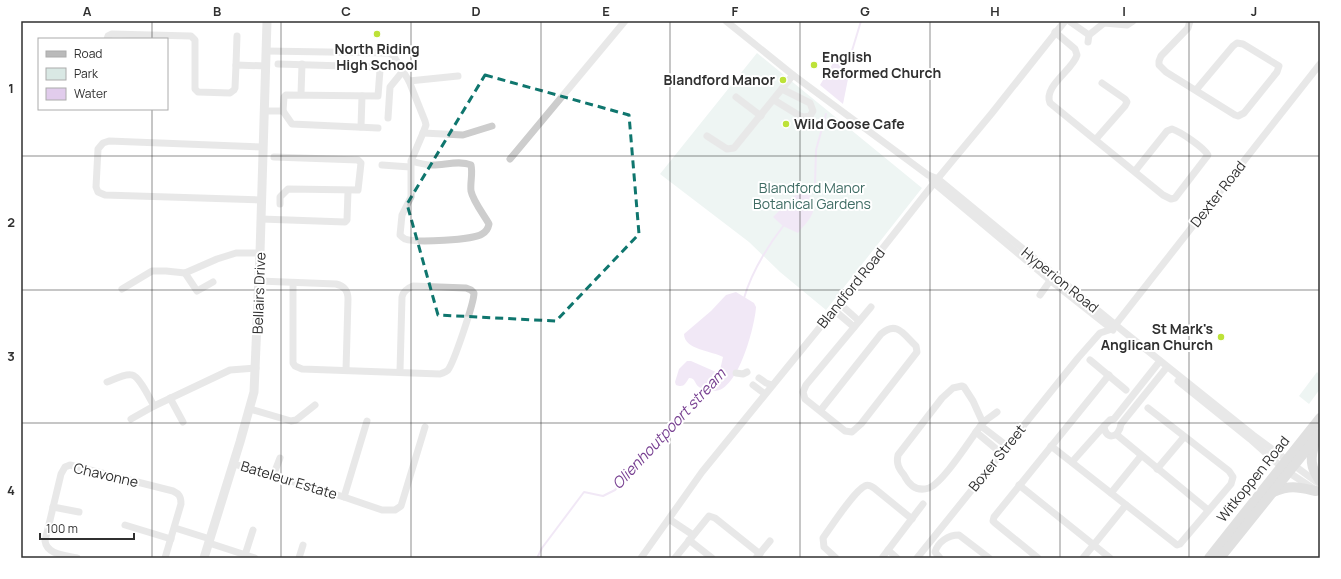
<svg xmlns="http://www.w3.org/2000/svg" width="1341" height="579" viewBox="0 0 1341 579" font-family="Manrope,sans-serif">
<rect width="100%" height="100%" fill="#fff"/>
<g fill="#d9e8e4">
<polygon points="757,53 922,188 826,310 780,272 749,242 660,174"/>
<polygon points="1317,372 1320,375 1320,389 1309,404 1299,396"/>
</g>
<g fill="#e1ccec">
<polygon points="839,53 848,79 843,104 820,85"/>
<path d="M 804,191 C 822,209 811,217 798,233 L 783,226 L 773,217 L 794,196 Z"/>
<path d="M 736,292 L 754,303 L 756,307 C 755,326 738,392 714,391 C 709,391 703,390 699,387 C 694,384 696,378 689,378 C 685,384 684,388 676,385 L 675,382 L 679,369 L 687,361 L 691,361 L 716,372 L 720,370 L 723,357 C 713,351 684,350 684,334 L 711,311 L 726,295 Z"/>
</g>
<g fill="none" stroke-linecap="round" stroke-linejoin="round">
<g stroke="#e1ccec" stroke-width="2">
<polyline points="842,67 851,54 861,21"/>
<polyline points="808,198 815,184 816,150 826,114"/>
<path d="M 744,298 C 752,271 767,247 784,225"/>
<polyline points="537,558 542,548 584,492 603,496 615,490 705,388"/>
</g>
<g stroke="#cdcdcd" stroke-width="7">
<polyline points="726,21 793,75 928,175 938,179 1123,331 1253,435 1318,483"/>
<polyline points="1069,21 1089,35"/>
<polyline points="1190,21 1188,28 1161,56 1159,61 1159,65 1166,72 1235,115 1238,116 1244,113 1277,72 1279,66 1243,44 1237,43 1233,46 1196,90"/>
<path d="M 1055,32 L 1075,49 L 1077,55 C 1073,70 1043,86 1050,103 L 1163,195 L 1171,199 L 1175,198 L 1208,155 C 1203,147 1181,132 1172,129 L 1167,131 L 1135,171"/>
<polyline points="107,39 108,36 112,34 191,36 195,40 195,89 198,92 230,93 234,90 235,88 236,65 266,66"/>
<polyline points="1088,42 1089,35 1104,23 1127,25 1133,21"/>
<path d="M 266,51 L 389,53 L 393,55 L 409,81 L 425,121 L 426,125 L 423,133 L 411,161 L 411,197 L 402,215 L 400,235 C 402,237 403,238 405,239 C 416,243 473,240 482,234 C 486,232 488,229 489,224 C 484,215 473,201 471,191 C 470,182 473,174 471,165 C 460,160 445,165 433,165 C 425,165 418,163 411,161"/>
<polyline points="278,64 377,67 379,68 380,70 378,96 286,95 284,97 283,111"/>
<polyline points="236,65 237,36"/>
<polyline points="409,81 458,76"/>
<polyline points="301,94 302,64"/>
<polyline points="736,97 761,116"/>
<polyline points="774,100 800,116 804,117 810,116 813,111 810,103 782,89"/>
<polyline points="264,111 283,111 292,124 378,128"/>
<polyline points="388,118 390,87 403,71"/>
<polyline points="361,127 362,96"/>
<polyline points="423,133 463,135 492,126"/>
<polyline points="707,136 727,149 734,148 793,75"/>
<polyline points="1096,139 1125,106 1127,102 1125,99 1102,83"/>
<polyline points="274,157 358,160 361,163 358,190 288,189 280,197 280,204"/>
<polyline points="510,159 625,21"/>
<polyline points="382,165 410,167"/>
<polyline points="932,180 934,183 1051,281 1113,330"/>
<polyline points="262,200 105,195 98,192 96,187 98,149 103,143 109,141 263,147"/>
<polyline points="261,219 345,222 347,220 348,191"/>
<polyline points="185,273 197,291 213,282"/>
<path d="M 259,281 L 336,284 C 344,286 348,290 348,299 L 346,370"/>
<path d="M 293,283 L 293,363 L 295,366 L 302,369 L 440,374 C 443,373 446,372 448,370 C 454,362 474,303 474,293 L 471,290 L 466,288 L 413,286 C 408,288 403,291 402,297 L 400,371"/>
<polyline points="122,289 152,271 166,271 185,273 217,259 236,253 260,253"/>
<polyline points="1040,295 1052,278"/>
<polyline points="839,303 859,321"/>
<polyline points="834,310 854,327"/>
<polyline points="1090,360 1126,390"/>
<path d="M 1160,361 L 1114,419 L 1110,420 L 1104,426 C 1105,440 1119,439 1121,424 L 1167,367"/>
<polyline points="736,373 743,374 747,372"/>
<polyline points="759,378 766,383 772,385"/>
<polyline points="1178,381 1250,439 1285,470 1314,489"/>
<path d="M 107,382 C 113,380 125,373 132,375 C 139,376 150,399 154,406"/>
<polyline points="753,385 765,394"/>
<polyline points="170,398 183,422"/>
<polyline points="250,409 291,421 296,420 315,405"/>
<path d="M 820,411 L 881,334 C 897,320 904,335 916,346 L 917,352 L 861,424 L 852,432 L 845,431 L 805,399 L 803,392 L 806,385 L 871,307"/>
<polyline points="131,419 154,406 230,370 256,368"/>
<path d="M 983,423 L 973,401 L 964,387 L 962,386 L 953,388 L 942,398 L 898,455 C 896,464 899,469 904,475 C 909,485 917,492 929,488 C 944,482 971,438 982,424 C 986,419 992,416 997,412"/>
<polyline points="981,426 1007,446"/>
<polyline points="976,432 1001,453"/>
<polyline points="1117,435 1208,510"/>
<polyline points="1051,446 1172,541 1177,545 1180,544 1231,484 1233,477 1229,471 1148,408"/>
<polyline points="1072,462 1104,426"/>
<polyline points="234,464 344,497 382,510 395,510 401,506 425,427"/>
<polyline points="1157,469 1184,437"/>
<polyline points="273,476 280,458"/>
<polyline points="1019,485 1110,558"/>
<polyline points="1111,493 1141,456"/>
<polyline points="344,497 367,421"/>
<polyline points="53,507 79,512"/>
<polyline points="669,519 693,535"/>
<polyline points="125,525 171,539"/>
<polyline points="175,528 210,539"/>
<polyline points="689,540 712,558"/>
<polyline points="209,543 255,558"/>
<polyline points="888,550 897,558"/>
<polyline points="245,555 253,530"/>
<path d="M 77,558 C 66,555 47,555 45,541 L 61,474 L 65,467 L 70,465 L 173,491 C 179,494 181,496 181,504 L 165,558"/>
<polyline points="299,558 303,545"/>
<polyline points="641,558 702,472 834,310 934,183 992,113 1065,21"/>
<polyline points="675,558 709,516 715,518 760,554"/>
<polyline points="756,558 770,541"/>
<path d="M 836,558 L 824,547 L 823,538 C 831,527 854,491 865,486 C 868,484 871,486 874,488 L 912,519"/>
<polyline points="882,558 923,504"/>
<polyline points="917,558 1078,358 1100,333 1112,329 1320,64"/>
<path d="M 940,558 L 935,552 C 938,542 948,535 959,535 L 989,558"/>
<polyline points="1038,558 995,523 993,521 994,517 1109,375"/>
<polyline points="1083,558 1126,505"/>
</g>
<polyline stroke="#cdcdcd" stroke-width="9" points="204,558 240,442 254,392 260,253 267,21"/>
<g stroke="#bababa" stroke-width="10">
<path d="M 1315,442 C 1310,458 1310,467 1320,481"/>
<path d="M 1273,492 C 1291,485 1297,487 1316,491"/>
<polyline points="1209,558 1320,418"/>
<polyline points="1220,558 1320,433"/>
</g>
</g>
<path d="M0 0H1341V579H0ZM 485,75 L 629,115 L 639,234 L 556,321 L 438,315 L 407,204 Z" fill="#fff" fill-opacity=".55" fill-rule="evenodd"/>
<path fill="none" stroke="#0f766e" stroke-width="3" stroke-dasharray="8 5" stroke-linejoin="round" d="M 485,75 L 629,115 L 639,234 L 556,321 L 438,315 L 407,204 Z"/>
<path fill="none" stroke="#303030" stroke-width="1" stroke-opacity="0.55" d="M 152,21 L 152,39M 281,21 L 281,558M 411,21 L 411,558M 541,21 L 541,558M 670,21 L 670,558M 800,21 L 800,558M 930,21 L 930,558M 1060,21 L 1060,558M 1189,21 L 1189,558M 152,109 L 152,558M 21,156 L 1320,156M 21,290 L 1320,290M 21,423 L 1320,423"/>
<g fill="#bde238" stroke="#fff" stroke-width="1.5">
<circle cx="377" cy="34" r="4"/>
<circle cx="814" cy="65" r="4"/>
<circle cx="783" cy="80" r="4"/>
<circle cx="786" cy="124" r="4"/>
<circle cx="1221" cy="337" r="4"/>
</g>
<g text-anchor="middle" stroke-width="4" stroke-linejoin="round" paint-order="stroke">
<g font-size="14" font-weight="bold" fill="#303030" stroke="#fff" text-anchor="start">
<text x="377" y="54" text-anchor="middle">North Riding<tspan x="377" dy="16">High School</tspan></text>
<text x="822" y="62">English<tspan x="822" dy="16">Reformed Church</tspan></text>
<text x="775" y="85" text-anchor="end">Blandford Manor</text>
<text x="794" y="129">Wild Goose Cafe</text>
<text x="1213" y="334" text-anchor="end">St Mark's<tspan x="1213" dy="16">Anglican Church</tspan></text>
</g>
<g font-size="14" fill="#3e6b63" stroke="#fff">
<text x="812" y="193">Blandford Manor<tspan x="812" dy="16">Botanical Gardens</tspan></text>
</g>
<g font-size="14" fill="#303030" stroke="#fff">
<text transform="translate(1218 194) rotate(-52)" y="5">Dexter Road</text>
<text transform="translate(1060 280) rotate(39)" y="5">Hyperion Road</text>
<text transform="translate(851 288) rotate(-51)" y="5">Blandford Road</text>
<text transform="translate(259 293) rotate(-88)" y="5">Bellairs Drive</text>
<text transform="translate(997 458) rotate(-51)" y="5">Boxer Street</text>
<text transform="translate(106 475) rotate(13)" y="5">Chavonne</text>
<text transform="translate(1253 479) rotate(-51)" y="5">Witkoppen Road</text>
<text transform="translate(289 480) rotate(17)" y="5">Bateleur Estate</text>
</g>
<g font-size="15" font-style="italic" fill="#773f91" stroke="#fff">
<text transform="translate(669 429) rotate(-47)" y="5">Olienhoutpoort stream</text>
</g>
</g>
<rect width="1341" height="579" fill="none" stroke="#ffffff" stroke-width="44"/>
<rect x="38" y="38" width="130" height="72" fill="#ffffff" stroke="#acacac"/>
<rect x="46" y="51" width="20" height="6" fill="#bababa" stroke="#acacac"/>
<text x="74" y="58" font-size="12" fill="#303030">Road</text>
<rect x="46" y="68" width="20" height="12" fill="#d9e8e4" stroke="#acacac"/>
<text x="74" y="78" font-size="12" fill="#303030">Park</text>
<rect x="46" y="88" width="20" height="12" fill="#e1ccec" stroke="#acacac"/>
<text x="74" y="98" font-size="12" fill="#303030">Water</text>
<path d="M40 533v6h94v-6" fill="none" stroke="#303030" stroke-width="2"/>
<text x="46" y="533" font-size="12" fill="#303030" stroke="#ffffff" stroke-width="3" paint-order="stroke">100 m</text>
<rect x="22" y="22" width="1297" height="535" fill="none" stroke="#303030" stroke-width="1.5"/>
<g font-size="13" text-anchor="middle" font-weight="bold" fill="#303030">
<text x="87" y="16">A</text>
<text x="217" y="16">B</text>
<text x="346" y="16">C</text>
<text x="476" y="16">D</text>
<text x="606" y="16">E</text>
<text x="735" y="16">F</text>
<text x="865" y="16">G</text>
<text x="995" y="16">H</text>
<text x="1124" y="16">I</text>
<text x="1254" y="16">J</text>
<text x="11" y="93">1</text>
<text x="11" y="227">2</text>
<text x="11" y="361">3</text>
<text x="11" y="495">4</text>
</g>
</svg>
